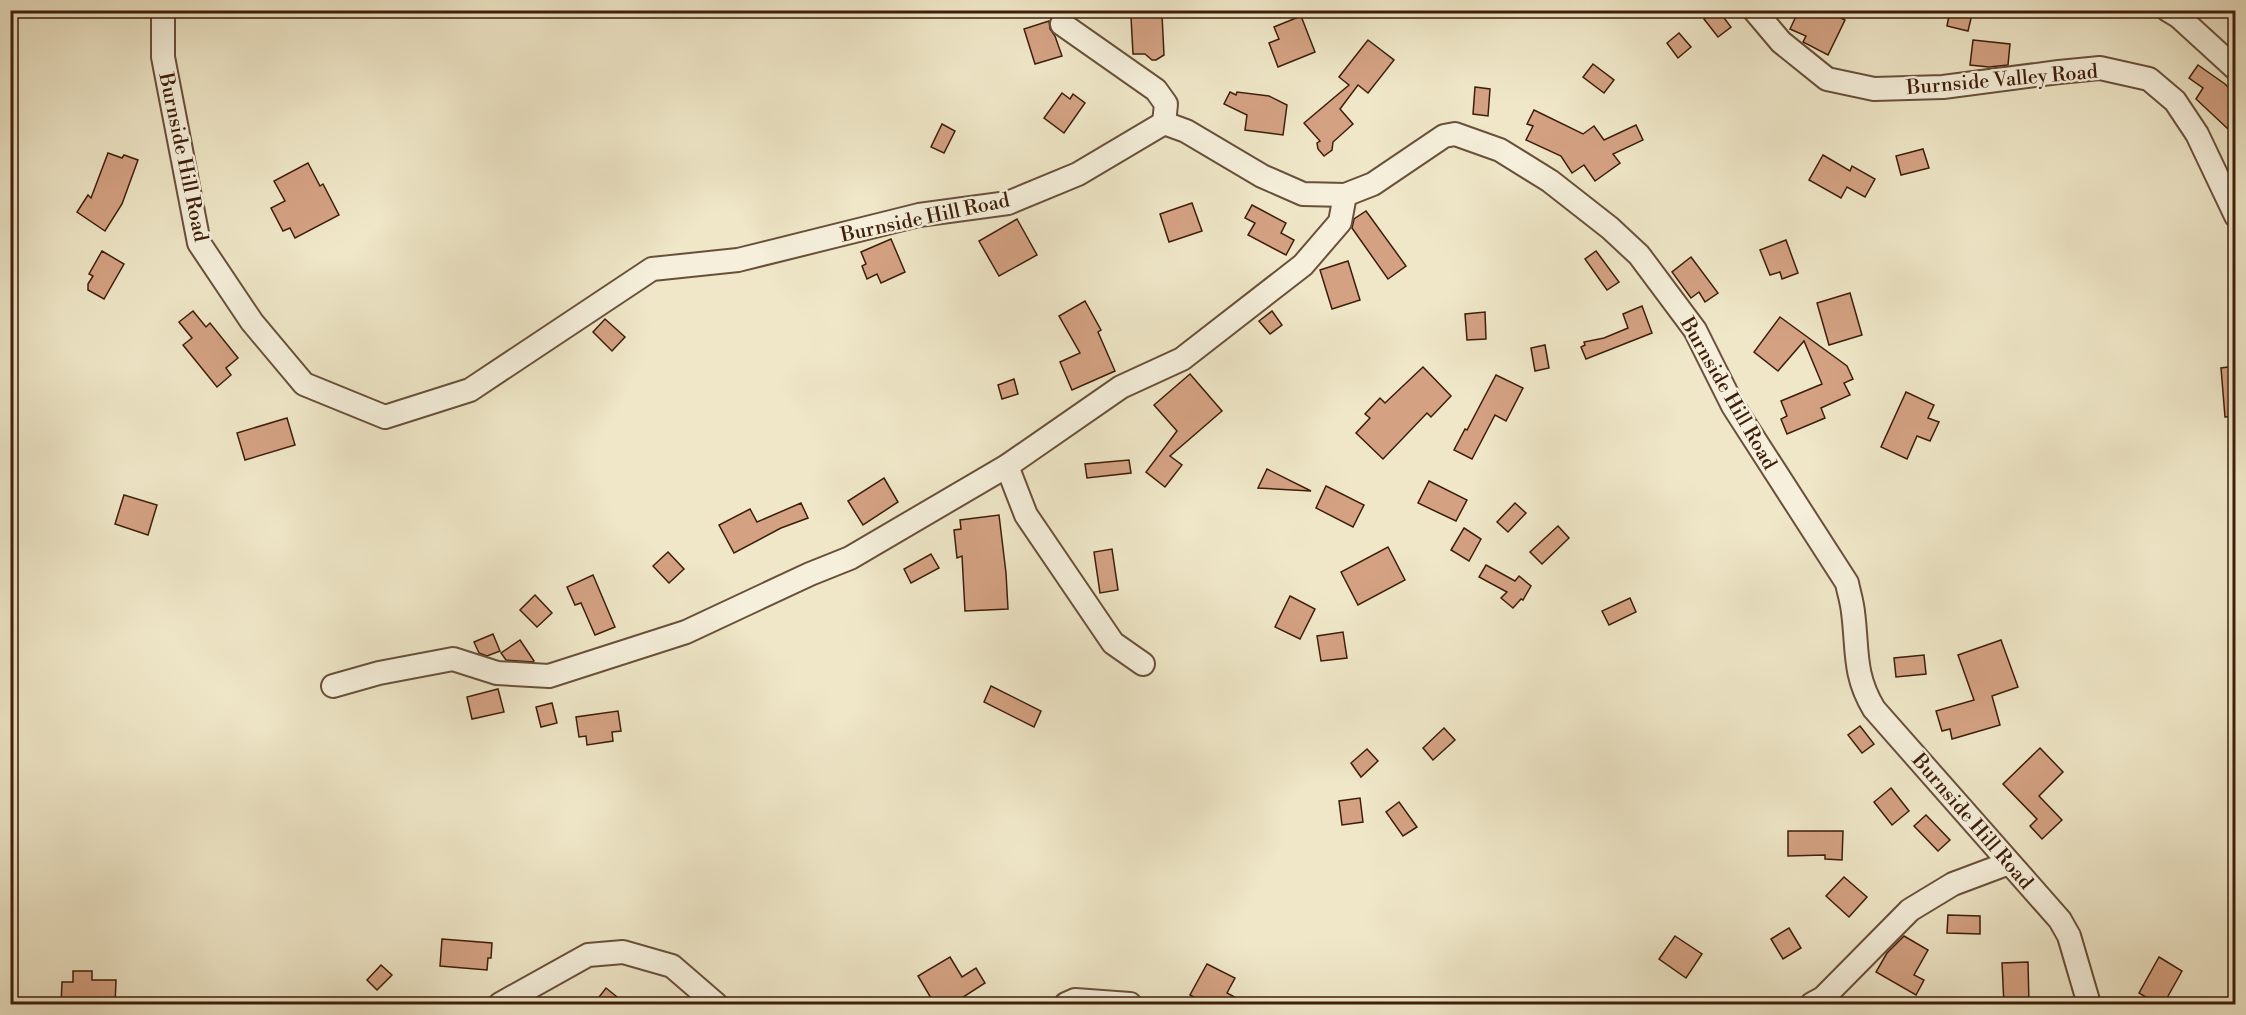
<svg xmlns="http://www.w3.org/2000/svg" width="2246" height="1015" viewBox="0 0 2246 1015" font-family="'Libre Bodoni',serif">
<rect width="100%" height="100%" fill="#efe7c8"/>
<filter id="stains"><feTurbulence type="fractalNoise" baseFrequency=".00333" numOctaves="4"/><feColorMatrix values="0 0 0 0 .2 0 0 0 0 .09 0 0 0 0 .02 0 0 0 .5 -.17"/></filter>
<radialGradient id="worn" r=".72"><stop offset=".6" stop-color="#630" stop-opacity="0"/><stop offset="1" stop-color="#630" stop-opacity=".3"/></radialGradient>
<g fill="#d4a283" stroke="#3e1e0a" stroke-width="1.5">
<polygon points="1715,10 1718,10 1731,27 1718,37 1704,19"/>
<polygon points="1799,10 1826,10 1845,20 1828,55 1803,42 1806,36 1790,29"/>
<polygon points="1950,10 1973,10 1968,31 1947,26"/>
<polygon points="1162,15 1164,55 1156,60 1152,60 1145,54 1133,54 1131,17"/>
<polygon points="1301,16 1315,52 1278,67 1269,43 1279,39 1274,27"/>
<polygon points="1049,21 1050,29 1055,36 1062,56 1035,64 1024,29"/>
<polygon points="1679,33 1691,47 1678,58 1667,43"/>
<polygon points="1368,40 1394,60 1368,93 1358,85 1340,109 1353,124 1333,142 1332,150 1324,156 1318,149 1317,143 1320,141 1304,123 1349,85 1339,77"/>
<polygon points="1973,40 2010,44 2008,65 1989,67 1970,65"/>
<polygon points="1593,64 1614,80 1604,93 1583,77"/>
<polygon points="2198,65 2225,84 2235,94 2235,121 2228,129 2196,99 2203,88 2189,78"/>
<polygon points="1475,87 1490,89 1488,116 1473,114"/>
<polygon points="1230,92 1236,95 1237,92 1269,96 1287,105 1283,135 1245,130 1247,115 1224,104"/>
<polygon points="1062,93 1070,99 1073,94 1085,103 1064,133 1044,118"/>
<polygon points="1534,110 1583,134 1594,126 1604,140 1636,125 1643,140 1613,154 1620,163 1595,181 1584,165 1572,173 1561,156 1526,140 1533,126 1527,124"/>
<polygon points="942,124 955,131 944,153 931,147"/>
<polygon points="1923,149 1929,168 1901,175 1896,156"/>
<polygon points="108,153 122,158 124,155 138,160 122,204 105,231 77,212 88,195 91,198"/>
<polygon points="1823,155 1850,171 1852,166 1875,179 1865,197 1847,187 1841,198 1809,180"/>
<polygon points="308,163 320,186 323,184 339,215 295,238 290,228 283,231 271,208 285,201 274,181"/>
<polygon points="1192,203 1202,231 1169,242 1160,214"/>
<polygon points="1252,205 1286,223 1281,233 1294,240 1286,255 1248,235 1255,223 1245,218"/>
<polygon points="1366,211 1406,266 1388,279 1352,228 1354,219"/>
<polygon points="1017,219 1037,255 999,276 979,241"/>
<polygon points="891,239 905,272 881,283 877,274 867,279 862,266 866,264 861,252"/>
<polygon points="1786,240 1798,273 1782,279 1780,272 1770,275 1760,250"/>
<polygon points="102,251 124,264 104,299 88,290 88,284 93,276 89,274"/>
<polygon points="1596,251 1619,282 1607,290 1585,259"/>
<polygon points="1691,257 1718,293 1705,302 1699,292 1691,298 1672,272"/>
<polygon points="1348,261 1360,300 1332,309 1320,270"/>
<polygon points="1850,293 1862,335 1829,345 1817,303"/>
<polygon points="1085,301 1101,330 1098,332 1115,371 1072,390 1060,362 1080,353 1059,316"/>
<polygon points="1642,306 1652,333 1586,359 1581,347 1585,345 1584,342 1604,338 1628,328 1623,314"/>
<polygon points="193,311 206,327 210,323 238,358 226,368 231,375 217,387 183,345 192,338 179,322"/>
<polygon points="1272,311 1282,325 1270,334 1259,321"/>
<polygon points="1485,312 1486,339 1467,340 1465,314"/>
<polygon points="1780,317 1847,366 1853,379 1844,383 1850,395 1821,408 1825,418 1787,434 1781,419 1787,416 1781,401 1822,384 1804,341 1778,371 1754,352"/>
<polygon points="605,319 625,337 612,351 593,332"/>
<polygon points="1545,345 1549,368 1535,371 1531,348"/>
<polygon points="2235,366 2235,416 2225,417 2221,368"/>
<polygon points="1423,367 1451,396 1431,417 1427,413 1383,459 1356,433 1370,418 1365,414 1380,398 1385,403"/>
<polygon points="1190,374 1222,411 1170,456 1182,465 1165,487 1146,472 1177,431 1154,405"/>
<polygon points="1496,375 1523,388 1506,421 1495,415 1472,459 1454,450 1465,429 1467,430"/>
<polygon points="1014,379 1018,394 1002,399 998,385"/>
<polygon points="1906,392 1934,405 1928,418 1939,422 1930,441 1917,436 1907,459 1881,447"/>
<polygon points="287,418 295,445 245,460 237,433"/>
<polygon points="1129,460 1131,473 1087,478 1085,464"/>
<polygon points="1267,469 1311,491 1258,488"/>
<polygon points="884,478 898,502 863,525 848,501"/>
<polygon points="1429,481 1467,500 1456,521 1418,503"/>
<polygon points="1326,486 1364,505 1353,527 1316,508"/>
<polygon points="124,495 157,505 148,535 115,524"/>
<polygon points="801,503 808,518 781,528 734,553 719,525 750,509 757,522"/>
<polygon points="1515,503 1526,513 1508,532 1497,522"/>
<polygon points="999,515 1006,573 1008,609 965,611 962,556 957,558 954,530 961,529 960,520"/>
<polygon points="1558,526 1569,538 1542,564 1530,552"/>
<polygon points="1464,528 1481,539 1469,561 1451,550"/>
<polygon points="1388,547 1405,580 1358,605 1341,572"/>
<polygon points="1112,549 1118,590 1100,593 1094,552"/>
<polygon points="668,552 684,569 669,583 653,566"/>
<polygon points="931,554 939,568 911,583 904,569"/>
<polygon points="1486,565 1515,581 1519,576 1531,586 1523,600 1521,599 1513,608 1501,598 1507,592 1479,577"/>
<polygon points="593,575 615,627 595,635 581,603 575,605 567,587"/>
<polygon points="535,595 552,613 537,627 520,610"/>
<polygon points="1290,596 1315,609 1300,639 1275,627"/>
<polygon points="1630,598 1636,612 1609,625 1602,611"/>
<polygon points="1343,632 1347,658 1321,661 1317,636"/>
<polygon points="493,634 500,651 487,656 479,653 474,642"/>
<polygon points="520,640 534,661 533,662 506,660 501,653"/>
<polygon points="2001,640 2018,687 1992,696 2000,725 1952,739 1950,729 1942,731 1936,711 1974,700 1958,655"/>
<polygon points="1924,655 1926,674 1896,677 1894,658"/>
<polygon points="991,686 1041,711 1034,727 984,702"/>
<polygon points="498,689 504,712 472,719 467,697"/>
<polygon points="552,703 557,723 541,727 536,707"/>
<polygon points="618,711 621,731 612,732 613,741 587,745 586,736 579,737 576,717"/>
<polygon points="1860,726 1874,744 1862,753 1848,735"/>
<polygon points="1444,728 1455,740 1433,760 1423,748"/>
<polygon points="2040,748 2063,772 2039,796 2062,820 2042,839 2030,826 2037,819 2003,784"/>
<polygon points="1367,749 1378,761 1361,777 1351,763"/>
<polygon points="1891,788 1909,811 1892,825 1874,802"/>
<polygon points="1360,798 1363,822 1342,825 1339,801"/>
<polygon points="1399,802 1417,827 1403,836 1386,812"/>
<polygon points="1926,815 1950,840 1938,851 1914,826"/>
<polygon points="1788,831 1843,831 1842,860 1825,859 1825,855 1788,856"/>
<polygon points="1844,877 1867,897 1849,917 1826,896"/>
<polygon points="1948,915 1980,916 1980,934 1947,933"/>
<polygon points="1789,928 1801,948 1783,959 1771,939"/>
<polygon points="1675,936 1702,954 1686,978 1659,959"/>
<polygon points="1904,936 1928,950 1914,975 1924,980 1916,995 1876,972 1887,953"/>
<polygon points="442,939 492,943 491,958 488,958 487,970 440,966"/>
<polygon points="950,957 962,977 976,968 985,983 951,1005 935,1005 918,976"/>
<polygon points="2159,957 2182,971 2163,1005 2159,1005 2139,993"/>
<polygon points="2028,962 2029,1005 2004,1005 2002,963"/>
<polygon points="1207,964 1235,978 1227,993 1249,1005 1208,1005 1190,995"/>
<polygon points="381,965 392,975 377,990 367,980"/>
<polygon points="73,971 92,971 92,980 116,980 115,1005 61,1005 62,982 73,982"/>
<polygon points="606,988 627,1005 593,1005"/>
</g>
<g fill="none" stroke-linecap="round" stroke-linejoin="round">
<defs>
<g id="minor">
<path d="M 163,10 L 163,57 L 199,243 L 252,322 L 304,384 L 385,417 L 470,390 L 652,269 L 738,260 L 919,215 L 1008,203 L 1078,174 L 1164,123 L 1186,131 L 1262,176 L 1303,194 L 1345,195 L 1373,184 L 1444,136 L 1455,134 L 1500,150 L 1550,181 L 1610,228 L 1639,255 L 1695,330 L 1733,406 L 1847,583 C 1849,593 1852,602 1853,612 C 1858,650 1853,674 1874,709 L 2060,920 L 2069,936 L 2089,1004"/>
<polyline points="1754,10 1781,42 1827,79 1874,89 1943,87 2059,72 2100,68 2149,79 2175,101 2197,134 2236,216"/>
<polyline points="2168,10 2178,16 2236,69"/>
<polyline points="1062,24 1156,90 1166,104 1164,123"/>
<polyline points="1007,466 1026,515 1113,643 1143,664"/>
<polyline points="333,686 379,673 453,659 497,673 549,676 686,632 810,574 850,558 1007,466 1121,387 1182,359 1303,265 1340,222 1345,195"/>
<polyline points="500,1004 588,955 623,952 672,966 716,1004"/>
<polyline points="1066,1004 1075,1000 1130,1004"/>
<polyline points="1812,1004 1823,998 1910,910 1953,884 2009,863"/>
</g>
</defs>
<use href="#minor" stroke="#6a503a" stroke-width="26"/>
<use href="#minor" stroke="#f5efdb" stroke-width="22"/>
</g>
<g text-anchor="middle" stroke-width="5" stroke-linejoin="round" paint-order="stroke">
<g font-size="20" fill="#3e1e0a" stroke="#f5efdb">
<text transform="translate(2002 79) rotate(-5)" y="7">Burnside Valley Road</text>
<text transform="translate(184 157) rotate(78)" y="7">Burnside Hill Road</text>
<text transform="translate(925 217) rotate(-12)" y="7">Burnside Hill Road</text>
<text transform="translate(1729 393) rotate(60)" y="7">Burnside Hill Road</text>
<text transform="translate(1973 821) rotate(49)" y="7">Burnside Hill Road</text>
</g>
</g>
<rect width="2246" height="1015" fill="none" stroke="#efe7c8" stroke-width="36"/>
<rect x="12" y="12" width="2222" height="991" fill="none" stroke="#3e1e0a" stroke-width="3"/>
<rect x="18" y="18" width="2210" height="979" fill="none" stroke="#3e1e0a" stroke-width="1.5"/>
<rect width="100%" height="100%" filter="url(#stains)"/>
<rect width="100%" height="100%" fill="url(#worn)"/>
</svg>
